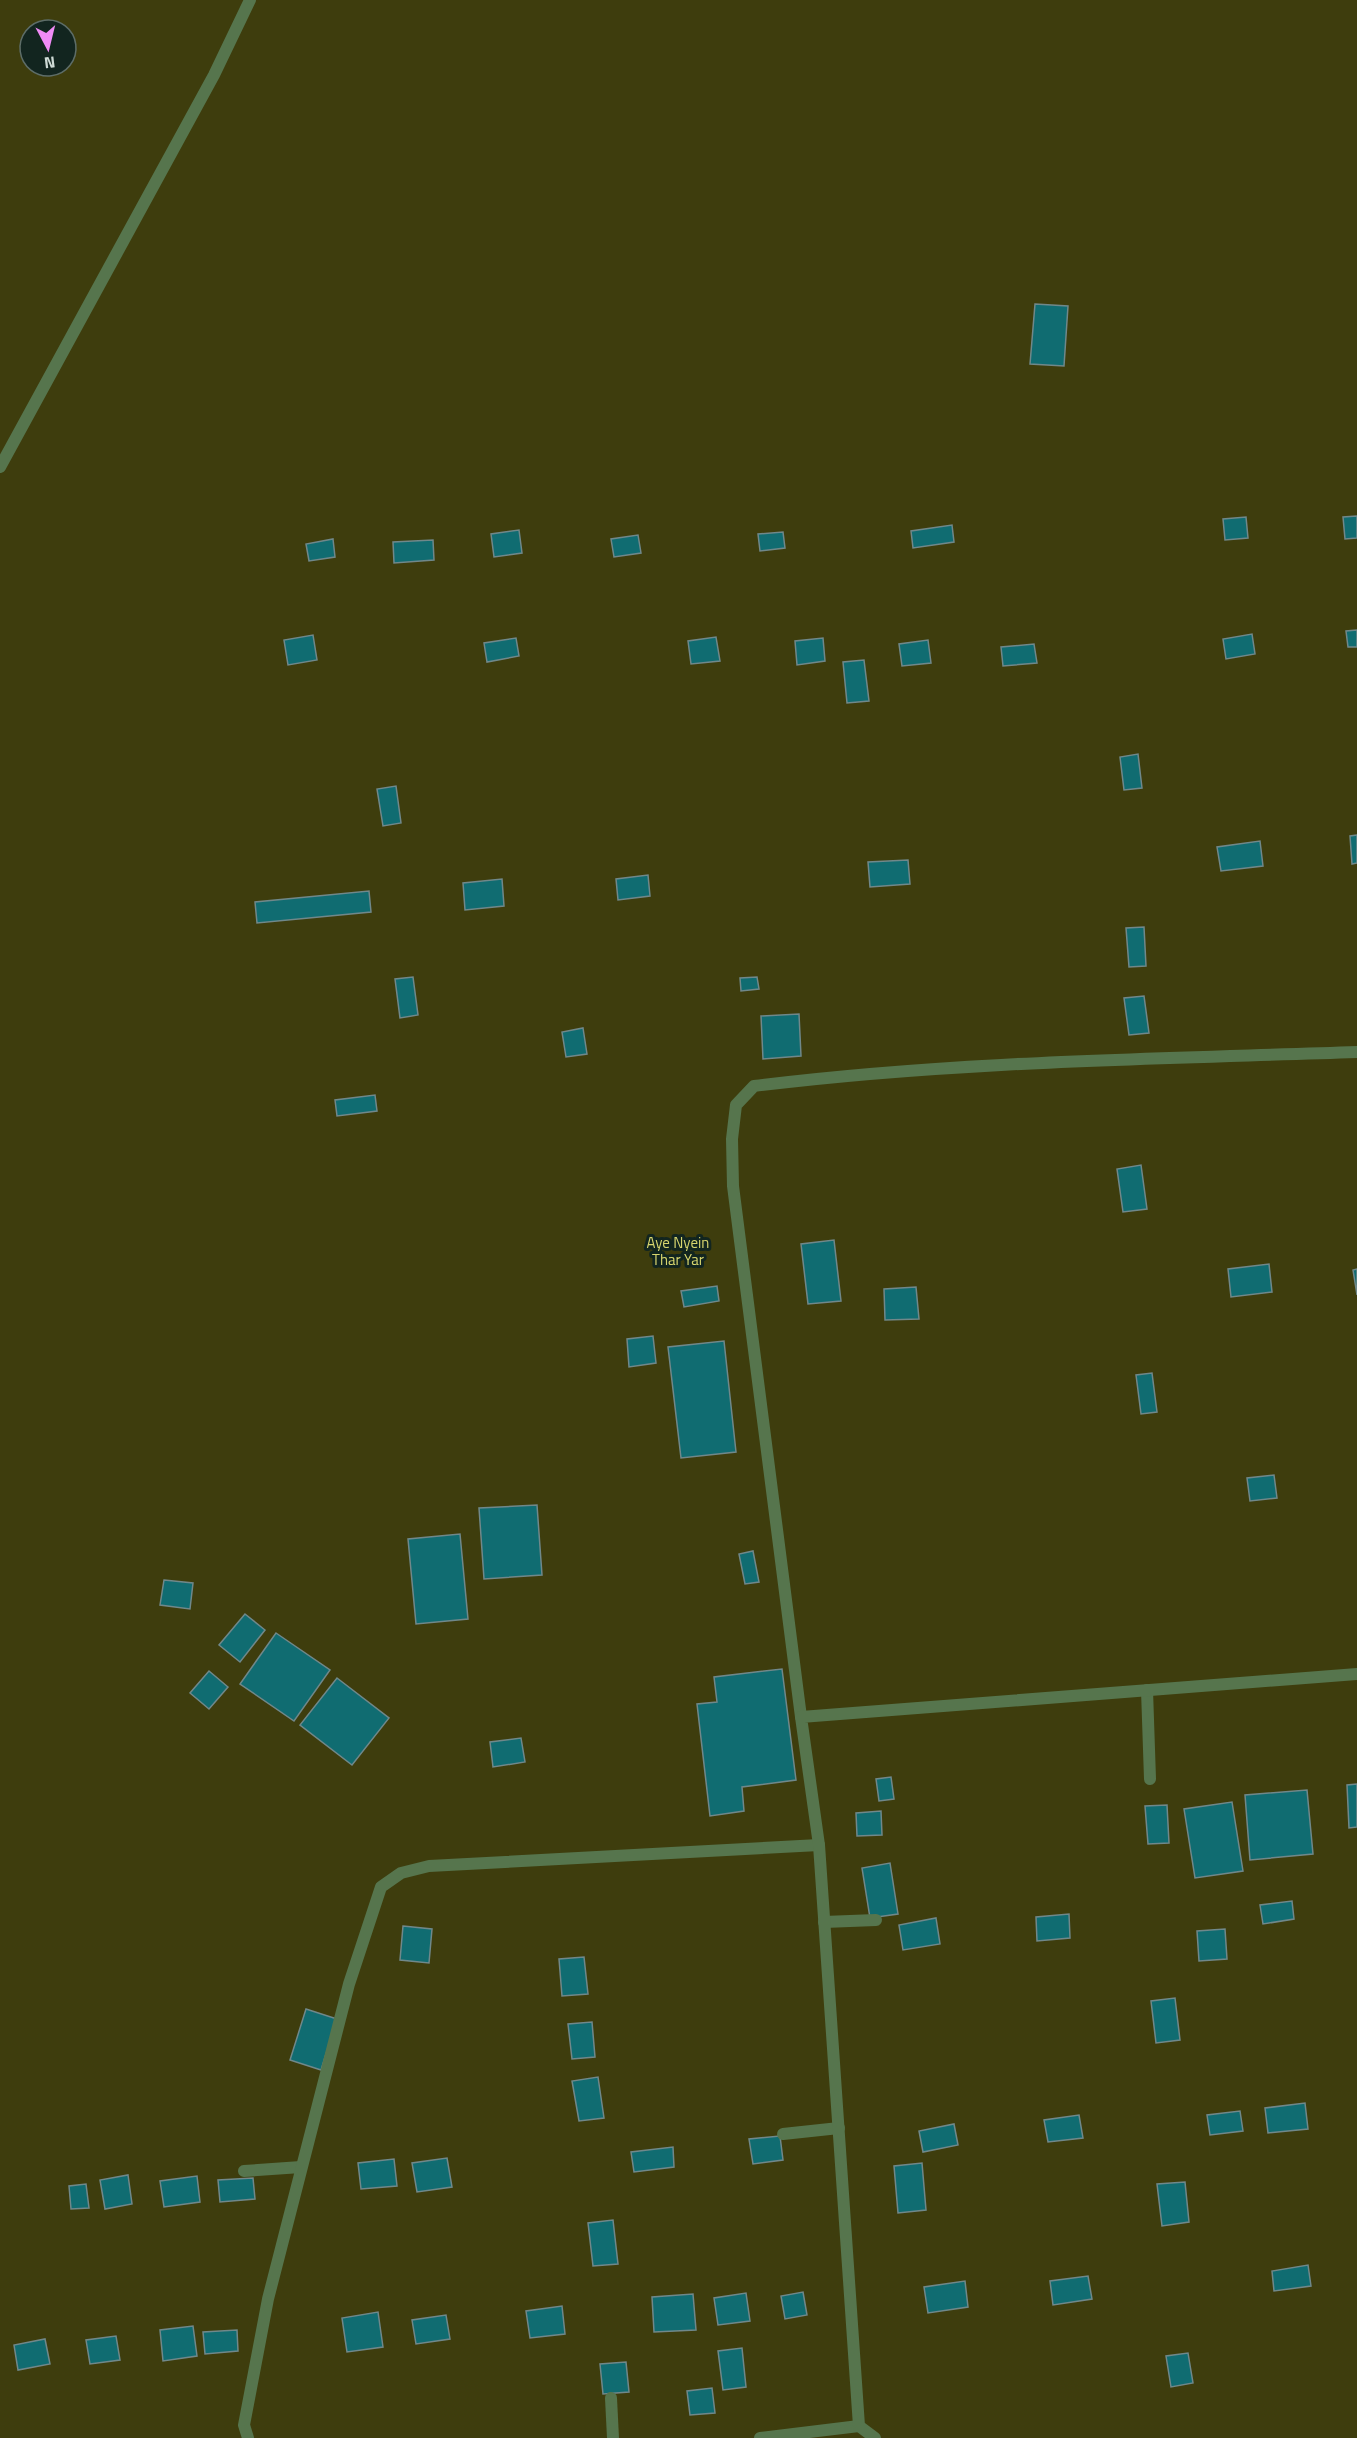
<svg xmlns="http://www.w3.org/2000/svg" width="1357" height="2438" viewBox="0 0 1357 2438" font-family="'Titillium Web',sans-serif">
<rect width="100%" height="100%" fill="#1c2f29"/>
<path fill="#3e3d0d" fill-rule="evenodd" d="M 0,0 L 1357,0 L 1357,2438 L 0,2438 ZM 30,30 L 66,30 L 66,66 L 30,66 Z"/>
<g fill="#106c71" stroke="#70888a" stroke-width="1.5">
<polygon points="1035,304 1068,306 1064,366 1030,364"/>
<polygon points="1357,516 1357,538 1345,539 1343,517"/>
<polygon points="1246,517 1248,538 1225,540 1223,519"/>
<polygon points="952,525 954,542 913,548 911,531"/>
<polygon points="519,530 522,553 494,557 491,534"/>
<polygon points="783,532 785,548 760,551 758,534"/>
<polygon points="638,535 641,553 614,557 611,539"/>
<polygon points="333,539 335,557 309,561 306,544"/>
<polygon points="433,540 434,560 394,563 393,542"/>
<polygon points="1357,630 1357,647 1348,647 1346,631"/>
<polygon points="1252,634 1255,654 1226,659 1223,639"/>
<polygon points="313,635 317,660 288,665 284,640"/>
<polygon points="716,637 720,661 691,664 688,641"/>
<polygon points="516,638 519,656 487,662 484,643"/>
<polygon points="823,638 825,661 797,665 795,641"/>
<polygon points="928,640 931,663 902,666 899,644"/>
<polygon points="1034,644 1037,663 1003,666 1001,647"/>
<polygon points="864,660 869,701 847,703 843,662"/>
<polygon points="1138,754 1142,788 1124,790 1120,757"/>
<polygon points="396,786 401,823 383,826 377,789"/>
<polygon points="1357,835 1357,863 1352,864 1350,836"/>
<polygon points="1260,841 1263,866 1221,871 1217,847"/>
<polygon points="908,860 910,884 870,887 868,862"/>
<polygon points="648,875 650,896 618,900 616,879"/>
<polygon points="502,879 504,906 465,910 463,883"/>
<polygon points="369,891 371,912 257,923 255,902"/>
<polygon points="1144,927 1146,966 1129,967 1126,928"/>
<polygon points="413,977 418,1015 400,1018 395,979"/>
<polygon points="757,977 759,989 741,991 740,978"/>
<polygon points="1144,996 1149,1033 1129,1035 1124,998"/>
<polygon points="799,1014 801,1056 763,1059 761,1016"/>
<polygon points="583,1028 587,1054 566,1057 562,1032"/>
<polygon points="375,1095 377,1111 337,1116 335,1100"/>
<polygon points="1141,1165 1147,1209 1123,1212 1117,1169"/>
<polygon points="834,1240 841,1301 808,1304 801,1244"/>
<polygon points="1269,1264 1272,1292 1231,1297 1228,1269"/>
<polygon points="1357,1269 1357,1295 1353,1270"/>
<polygon points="717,1286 719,1301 684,1307 681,1291"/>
<polygon points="916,1287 919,1319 885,1320 884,1289"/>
<polygon points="653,1336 656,1363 629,1367 627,1339"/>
<polygon points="724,1341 736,1452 681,1458 668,1347"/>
<polygon points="1152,1373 1157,1412 1141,1414 1136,1375"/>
<polygon points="1274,1475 1277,1498 1250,1501 1247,1478"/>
<polygon points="537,1505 542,1575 484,1579 479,1508"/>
<polygon points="460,1534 468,1619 416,1624 408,1539"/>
<polygon points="753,1551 759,1582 745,1584 739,1554"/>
<polygon points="164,1580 193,1583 190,1609 160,1605"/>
<polygon points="245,1614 265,1630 240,1662 219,1645"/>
<polygon points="276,1633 330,1670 294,1721 240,1684"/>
<polygon points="782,1669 796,1780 742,1787 744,1811 710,1816 697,1704 717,1702 714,1677"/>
<polygon points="209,1671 228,1687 209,1709 190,1693"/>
<polygon points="337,1678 389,1718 352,1765 300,1725"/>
<polygon points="521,1738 525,1762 493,1767 490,1742"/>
<polygon points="891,1777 894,1799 879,1801 876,1779"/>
<polygon points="1357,1784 1357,1827 1349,1828 1347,1785"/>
<polygon points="1307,1790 1313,1854 1250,1860 1245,1795"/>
<polygon points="1232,1802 1243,1871 1195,1878 1184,1809"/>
<polygon points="1167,1805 1169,1843 1148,1844 1145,1806"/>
<polygon points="881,1811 882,1835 857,1836 856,1813"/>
<polygon points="890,1863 898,1914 870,1918 862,1868"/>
<polygon points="1292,1901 1294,1919 1263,1924 1260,1905"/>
<polygon points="1069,1914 1070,1938 1037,1941 1036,1917"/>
<polygon points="936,1918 940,1944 903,1950 899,1925"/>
<polygon points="403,1926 432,1929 429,1963 400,1960"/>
<polygon points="1225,1929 1227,1959 1199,1961 1197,1931"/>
<polygon points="584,1957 588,1994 562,1996 559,1959"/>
<polygon points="1175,1998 1180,2040 1156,2043 1151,2001"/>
<polygon points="306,2009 337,2019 321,2070 290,2060"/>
<polygon points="592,2022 595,2057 572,2059 568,2024"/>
<polygon points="598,2077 604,2118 579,2121 572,2081"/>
<polygon points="1305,2103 1308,2129 1268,2133 1265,2108"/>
<polygon points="1240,2111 1243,2131 1210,2135 1207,2115"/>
<polygon points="1079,2115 1083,2138 1048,2142 1044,2120"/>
<polygon points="954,2124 958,2145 923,2152 919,2131"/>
<polygon points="780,2136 783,2160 753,2164 749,2139"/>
<polygon points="673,2147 674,2167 634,2172 631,2152"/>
<polygon points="447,2158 452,2187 417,2192 412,2163"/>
<polygon points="394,2159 397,2186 361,2189 358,2163"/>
<polygon points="922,2163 926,2210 898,2213 894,2166"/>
<polygon points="128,2175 132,2204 105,2209 100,2180"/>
<polygon points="197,2176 200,2202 164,2207 160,2181"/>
<polygon points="253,2178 255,2199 220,2202 218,2180"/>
<polygon points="1185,2182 1189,2222 1162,2226 1157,2184"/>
<polygon points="86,2184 89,2208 71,2209 69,2186"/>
<polygon points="613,2220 618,2264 593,2266 588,2223"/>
<polygon points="1308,2265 1311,2286 1274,2291 1272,2271"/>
<polygon points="1088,2276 1092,2299 1053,2305 1050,2281"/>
<polygon points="965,2281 968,2307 928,2313 924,2287"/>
<polygon points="803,2292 807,2315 785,2319 781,2296"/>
<polygon points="746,2293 750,2321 718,2325 714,2298"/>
<polygon points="693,2294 696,2330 654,2332 652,2297"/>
<polygon points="562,2306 565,2334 530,2338 526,2311"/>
<polygon points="378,2312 383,2347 347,2352 342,2318"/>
<polygon points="446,2315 450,2339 416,2344 412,2320"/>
<polygon points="193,2326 197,2356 163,2361 160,2330"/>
<polygon points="237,2330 238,2351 205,2354 203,2332"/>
<polygon points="116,2336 120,2360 90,2364 86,2340"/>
<polygon points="45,2339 50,2364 18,2370 14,2345"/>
<polygon points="742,2348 746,2387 723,2390 718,2351"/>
<polygon points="1188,2353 1193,2383 1171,2387 1166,2356"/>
<polygon points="626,2362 629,2392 603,2394 600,2364"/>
<polygon points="712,2388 715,2413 690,2415 687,2391"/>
</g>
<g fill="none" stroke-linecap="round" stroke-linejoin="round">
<g stroke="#56754d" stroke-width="12">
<polyline points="0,467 214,75 250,0"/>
<polyline points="1147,1690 1150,1779"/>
<path d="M 801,1717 L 733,1186 L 732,1139 L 736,1105 L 754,1086 C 954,1061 1156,1059 1357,1052"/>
<polyline points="824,1922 876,1920"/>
<polyline points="783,2134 839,2128"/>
<polyline points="244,2171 301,2167"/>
<polyline points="611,2398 613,2438"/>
<polyline points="248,2438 244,2425 268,2299 349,1984 381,1887 401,1873 429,1866 819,1845"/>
<polyline points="760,2438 859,2426"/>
<polyline points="875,2438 859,2426 819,1845 801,1717 1357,1674"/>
</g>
</g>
<g text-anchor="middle" stroke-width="6" stroke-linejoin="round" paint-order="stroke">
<g font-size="15" fill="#d8d66e" stroke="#12251f">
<text x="678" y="1248">Aye Nyein<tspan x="678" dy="17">Thar Yar</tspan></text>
</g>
</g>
<g transform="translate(48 48) rotate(173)"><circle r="28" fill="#12251f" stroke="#5d6d68" stroke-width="1.5"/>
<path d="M0-4.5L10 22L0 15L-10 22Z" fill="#f08bf6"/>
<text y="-9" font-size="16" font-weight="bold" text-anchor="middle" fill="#cedad5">N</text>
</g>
</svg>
